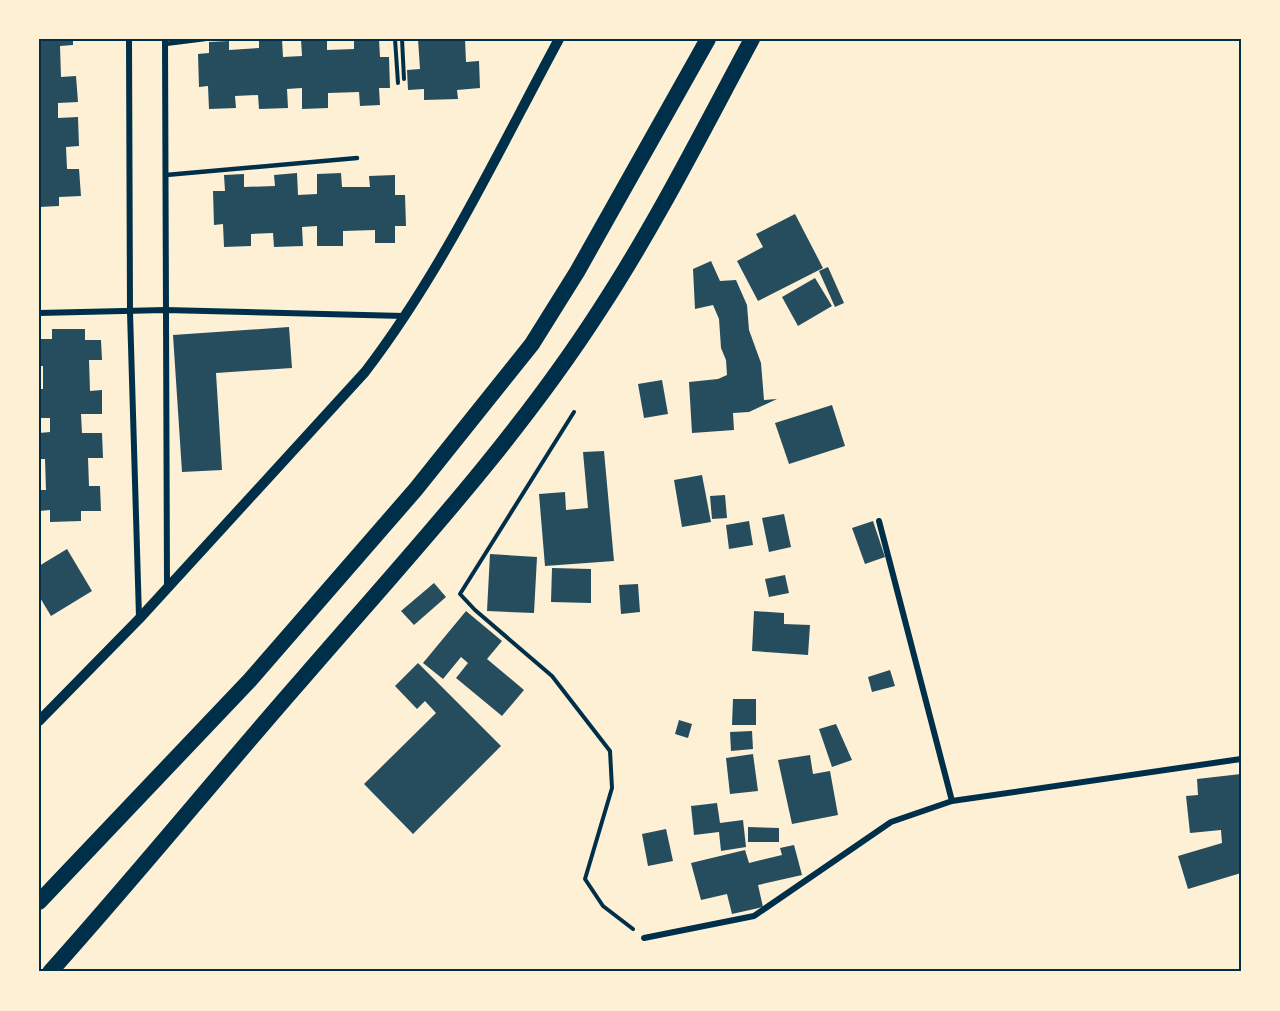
<svg xmlns="http://www.w3.org/2000/svg" width="1280" height="1011" viewBox="0 0 1280 1011" font-family="Jost,sans-serif">
<rect width="100%" height="100%" fill="#fdf0d5"/>
<g fill="#264d5e">
<polygon points="39,39 73,39 73,45 60,46 61,77 76,76 78,102 58,103 58,118 78,117 79,146 66,147 67,169 79,169 81,196 59,197 59,206 39,207"/>
<polygon points="259,39 282,39 283,57 302,56 301,39 327,39 327,50 354,49 354,39 379,39 380,57 389,57 390,88 379,88 380,105 360,106 359,92 328,93 328,108 302,109 302,88 287,89 288,108 259,109 258,95 235,96 236,108 209,109 208,86 199,87 198,54 209,53 209,42 229,41 229,50 259,48"/>
<polygon points="418,39 465,39 466,62 479,61 480,88 457,90 458,99 424,100 424,89 408,90 407,70 420,69"/>
<polygon points="297,173 298,195 317,194 317,174 341,173 342,187 370,187 369,176 395,175 395,195 405,195 406,226 395,226 395,243 375,243 375,230 343,231 343,246 317,246 317,226 302,227 303,246 274,247 273,233 251,234 251,246 224,247 223,224 214,225 213,191 225,191 224,175 244,174 244,187 275,186 274,175"/>
<polygon points="795,214 823,268 758,301 737,261 763,247 756,234"/>
<polygon points="711,261 720,281 736,280 747,305 749,330 761,363 764,400 777,399 749,412 733,413 734,430 692,433 689,382 718,379 727,375 726,360 721,348 719,319 713,305 695,309 693,269"/>
<polygon points="828,267 844,303 835,307 819,271"/>
<polygon points="815,278 832,306 798,326 782,297"/>
<polygon points="289,327 292,368 216,373 222,470 182,472 173,335"/>
<polygon points="52,329 85,329 85,340 101,340 102,360 89,360 90,391 102,390 102,414 81,414 82,433 102,433 103,458 88,458 89,486 100,486 101,511 81,511 81,521 50,522 50,510 39,511 39,490 46,490 45,459 39,459 39,433 50,432 50,418 39,418 39,389 43,389 43,366 39,366 39,339 52,339"/>
<polygon points="662,380 668,414 644,418 638,384"/>
<polygon points="832,405 845,446 789,464 775,423"/>
<polygon points="604,451 614,561 545,566 539,494 565,492 566,510 588,508 583,452"/>
<polygon points="702,475 711,522 682,527 674,480"/>
<polygon points="725,495 727,518 712,519 710,496"/>
<polygon points="784,514 791,547 769,552 762,518"/>
<polygon points="749,521 753,545 729,549 726,525"/>
<polygon points="873,521 885,557 865,564 852,528"/>
<polygon points="67,549 92,591 51,616 39,596 39,566"/>
<polygon points="490,554 537,557 534,613 487,611"/>
<polygon points="552,568 591,569 591,603 551,602"/>
<polygon points="785,575 789,593 769,597 765,579"/>
<polygon points="434,583 446,597 414,625 401,611"/>
<polygon points="638,584 640,612 621,614 619,585"/>
<polygon points="466,611 502,641 487,659 524,690 502,716 456,678 468,663 461,657 443,679 423,663"/>
<polygon points="754,611 784,613 784,624 810,625 808,655 752,651"/>
<polygon points="418,663 501,746 413,834 364,784 436,713 425,701 417,709 395,686"/>
<polygon points="890,670 895,686 872,692 868,677"/>
<polygon points="733,699 756,699 756,725 732,725"/>
<polygon points="679,720 692,724 688,738 675,734"/>
<polygon points="836,724 852,760 832,767 819,729"/>
<polygon points="752,731 753,749 731,751 730,732"/>
<polygon points="753,754 758,791 730,794 726,758"/>
<polygon points="810,755 813,774 830,771 838,815 792,824 778,760"/>
<polygon points="1241,774 1241,873 1188,889 1178,856 1222,843 1221,830 1190,833 1186,796 1198,795 1197,779"/>
<polygon points="717,803 720,823 743,820 746,847 721,851 719,832 694,835 691,806"/>
<polygon points="748,827 779,828 779,842 748,842"/>
<polygon points="666,829 673,861 648,866 642,834"/>
<polygon points="794,845 802,875 758,885 763,907 732,914 727,894 701,900 691,863 745,850 749,863 782,855 780,848"/>
</g>
<g fill="none" stroke-linecap="round" stroke-linejoin="round">
<g stroke="#003049" stroke-width="4">
<polyline points="395,39 398,83"/>
<polyline points="402,39 404,79"/>
<polyline points="574,412 460,594 475,610 552,676 610,751 612,788 585,879 603,906 633,929"/>
</g>
<g stroke="#003049" stroke-width="4.5">
<polyline points="165,44 205,39"/>
<polyline points="166,175 357,158"/>
</g>
<g stroke="#003049" stroke-width="6">
<polyline points="129,39 130,312 139,617"/>
<polyline points="165,39 167,587"/>
<polyline points="39,313 165,310 404,316"/>
<polyline points="879,521 952,801"/>
<polyline points="644,938 754,916 891,822 952,801 1241,759"/>
</g>
<path stroke="#003049" stroke-width="10" d="M 39,721 L 139,619 L 365,372 C 443,270 498,152 559,39"/>
<g stroke="#003049" stroke-width="16">
<polyline points="39,902 250,680 416,489 532,344 577,272 708,39"/>
<path d="M 50,972 C 137,875 218,775 304,677 C 406,559 514,443 599,311 C 656,224 703,130 752,39"/>
</g>
</g>
<rect width="1280" height="1011" fill="none" stroke="#fdf0d5" stroke-width="81"/>
<rect x="40" y="40" width="1200" height="930" fill="none" stroke="#003049" stroke-width="2"/>
</svg>
